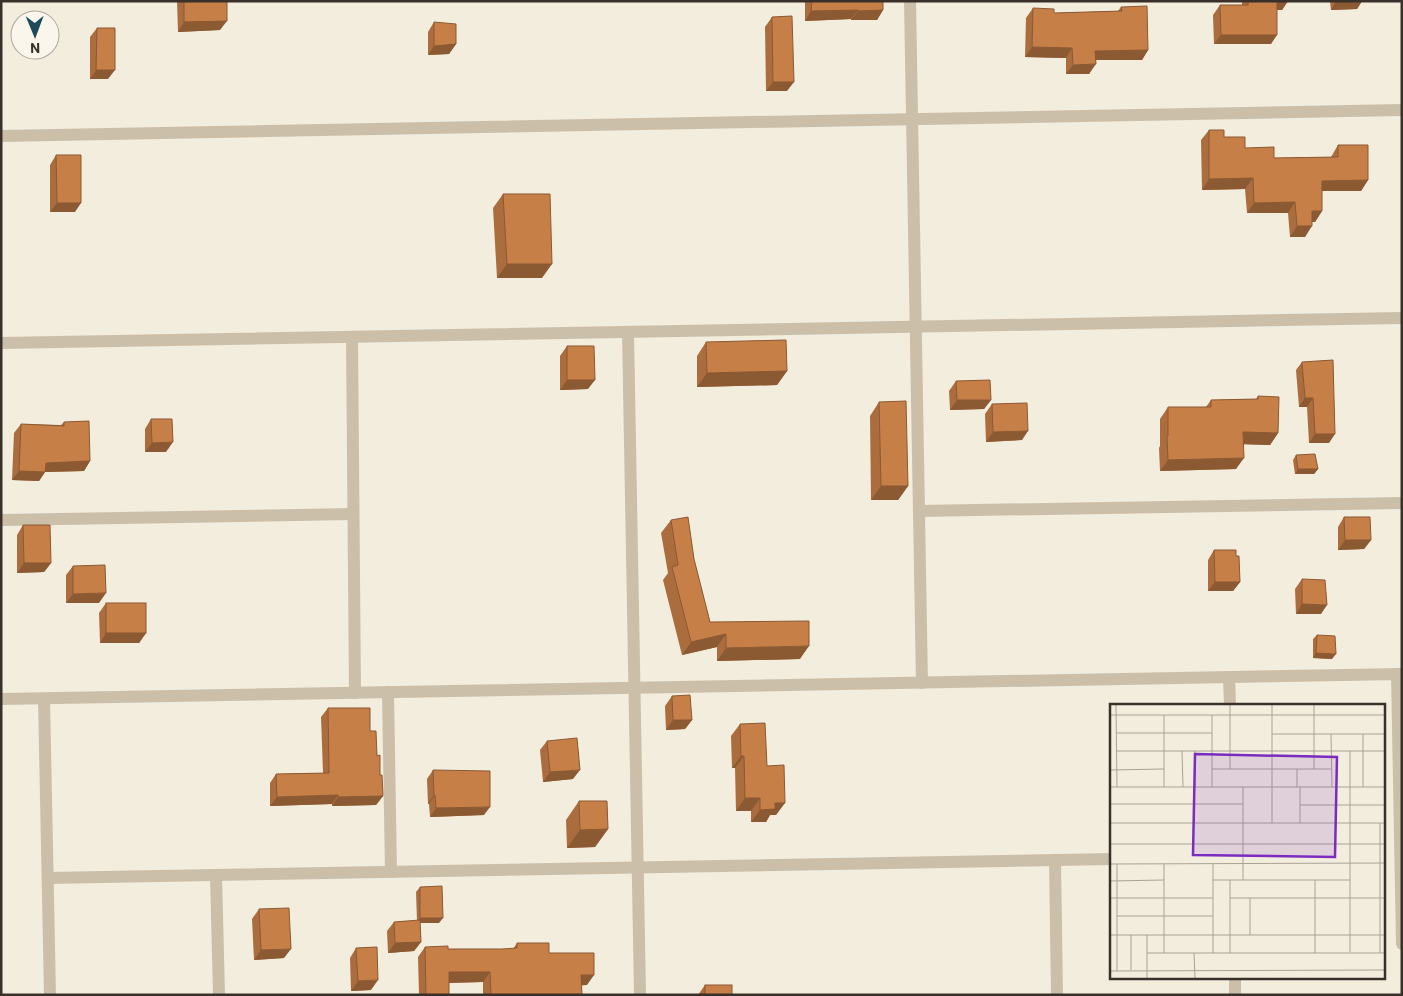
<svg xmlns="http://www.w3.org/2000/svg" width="1403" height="996" viewBox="0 0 1403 996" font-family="Roboto,sans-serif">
<rect width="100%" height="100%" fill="#f3edde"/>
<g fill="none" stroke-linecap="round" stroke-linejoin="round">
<g stroke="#cbbfa9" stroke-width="12">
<polyline points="910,1 922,683"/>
<polyline points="1,136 1402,110"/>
<polyline points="628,332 640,995"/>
<polyline points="352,337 355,693"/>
<polyline points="1,343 1402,318"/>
<polyline points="919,511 1402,503"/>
<polyline points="1,520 353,514"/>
<polyline points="1397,674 1402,944"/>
<polyline points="1229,677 1230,705"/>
<polyline points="388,692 391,872"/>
<polyline points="1,699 1402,674"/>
<polyline points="44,699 50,995"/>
<polyline points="1055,860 1057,995"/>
<polyline points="216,875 219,995"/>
<polyline points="48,878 1112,859"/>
<polyline points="1235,977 1235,995"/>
</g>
</g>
<g fill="#ab6d3e">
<polygon points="177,1 227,1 220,30 178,32"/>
<polygon points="805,1 883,1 883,10 877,20 851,20 851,19 805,21"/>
<polygon points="1242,1 1288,1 1282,10 1277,10 1271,44 1214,44 1213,15 1220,5 1242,5"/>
<polygon points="1330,1 1362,1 1357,9 1331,10"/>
<polygon points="1121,7 1148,50 1142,60 1096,60 1089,74 1066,74 1066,58 1025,57 1026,18 1033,8 1054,13 1118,11"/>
<polygon points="772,17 787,91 766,91 765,27"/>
<polygon points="434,22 456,44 449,54 428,55 428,32"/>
<polygon points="97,28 108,79 90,79 90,37"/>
<polygon points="1209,130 1245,148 1274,158 1331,157 1338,145 1368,180 1361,191 1322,191 1322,211 1315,222 1312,222 1305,237 1290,237 1288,213 1247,213 1245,189 1202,190 1201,140"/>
<polygon points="56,155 75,212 50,212 50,165"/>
<polygon points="503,194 542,278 497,278 493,208"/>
<polygon points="706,342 787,371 777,385 697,387 697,356"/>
<polygon points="567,346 588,389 560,390 560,356"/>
<polygon points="1302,362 1329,443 1309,443 1307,407 1299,407 1296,370"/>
<polygon points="956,381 991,400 984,409 950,410 949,391"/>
<polygon points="1258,396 1278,433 1270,445 1243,444 1236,469 1160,471 1159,448 1160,446 1160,419 1168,407 1206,407 1211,400 1256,399"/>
<polygon points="879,402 908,486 898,500 871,500 870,416"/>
<polygon points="992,404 1022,440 986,442 985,414"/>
<polygon points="151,419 166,452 145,452 145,429"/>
<polygon points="64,422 90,461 84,471 45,472 39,481 12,480 14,433 21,424 61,425"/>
<polygon points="1296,455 1318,469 1314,474 1295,474 1293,460"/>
<polygon points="1344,517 1371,540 1364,549 1338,550 1338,527"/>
<polygon points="671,520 694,559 710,622 800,659 717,661 717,647 682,655 663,580 668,573 661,533"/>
<polygon points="23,525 51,563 44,572 17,573 17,535"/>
<polygon points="1214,550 1236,556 1240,582 1233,591 1208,591 1208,560"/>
<polygon points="73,566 99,603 66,603 66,575"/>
<polygon points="1302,579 1321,614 1296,614 1295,589"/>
<polygon points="106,603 146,633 139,643 100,643 99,613"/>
<polygon points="1317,635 1332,659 1313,658 1313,639"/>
<polygon points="672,696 692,720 685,729 666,730 665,706"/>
<polygon points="328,708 370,731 377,756 383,796 376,805 332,806 332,804 270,806 270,783 276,774 323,773 321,717"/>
<polygon points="740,724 767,766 776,815 770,815 766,822 751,822 751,811 736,811 735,768 732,768 731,736"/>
<polygon points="547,741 573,779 543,782 540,750"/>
<polygon points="433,770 484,815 430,817 429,804 428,804 427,779"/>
<polygon points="579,801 608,829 595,847 567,848 566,820"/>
<polygon points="420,887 439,923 420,923 421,942 414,951 388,953 387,931 394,922 417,921 416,892"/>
<polygon points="259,909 284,958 254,960 252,919"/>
<polygon points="517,943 549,953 587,985 582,985 582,995 483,995 483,982 449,983 449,995 419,995 418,957 425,947 448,949 513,949"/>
<polygon points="356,948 371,990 351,991 350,958"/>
<polygon points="705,985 732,995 698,995"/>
</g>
<g fill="#8b5932">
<polygon points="1277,1 1288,1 1282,10 1270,10"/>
<polygon points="1336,1 1362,1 1357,9 1331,10"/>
<polygon points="858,10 851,19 805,21 811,11"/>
<polygon points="883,10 877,20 851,20 858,11"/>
<polygon points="227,21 220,30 178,32 184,22"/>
<polygon points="1221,35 1277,35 1271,44 1214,44"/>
<polygon points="456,44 449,54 428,55 434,46"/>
<polygon points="1032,47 1072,48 1066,58 1025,57"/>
<polygon points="1148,50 1142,60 1089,60 1095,51"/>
<polygon points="1096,64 1089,74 1066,74 1073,65"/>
<polygon points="96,70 115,70 108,79 90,79"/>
<polygon points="773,82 794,82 787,91 766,91"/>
<polygon points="1253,178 1245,189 1202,190 1209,179"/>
<polygon points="1368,180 1361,191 1314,191 1322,181"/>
<polygon points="1295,202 1288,213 1247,213 1254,203"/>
<polygon points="57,203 81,203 75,212 50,212"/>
<polygon points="1312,211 1322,211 1315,222 1305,222"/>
<polygon points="1297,226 1312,226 1305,237 1290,237"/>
<polygon points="507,264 552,264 542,278 497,278"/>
<polygon points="787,371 777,385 697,387 707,373"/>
<polygon points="567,380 595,380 588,389 560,390"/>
<polygon points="1305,398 1313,398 1307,407 1299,407"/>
<polygon points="957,400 991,400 984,409 950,410"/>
<polygon points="1028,431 1022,440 986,442 993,432"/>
<polygon points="1243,432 1278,433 1270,445 1235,444"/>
<polygon points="1315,434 1335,434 1329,443 1309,443"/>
<polygon points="173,442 166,452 145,452 152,443"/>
<polygon points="1244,458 1236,469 1160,471 1168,460"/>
<polygon points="90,461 84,471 45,472 39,481 12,480 19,471 46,463"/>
<polygon points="1298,469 1318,469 1314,474 1295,474"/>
<polygon points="881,486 908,486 898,500 871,500"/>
<polygon points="1345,540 1371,540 1364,549 1338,550"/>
<polygon points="24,563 51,563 44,572 17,573"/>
<polygon points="1215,582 1240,582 1233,591 1208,591"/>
<polygon points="106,593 99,603 66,603 73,594"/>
<polygon points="1302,604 1327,605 1321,614 1296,614"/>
<polygon points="106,633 146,633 139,643 100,643"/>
<polygon points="726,634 717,647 682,655 691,642"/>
<polygon points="809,646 800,659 717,661 726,648"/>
<polygon points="1316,653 1336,654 1332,659 1313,658"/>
<polygon points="673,720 692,720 685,729 666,730"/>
<polygon points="741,756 744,756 735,768 732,768"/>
<polygon points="580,770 573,779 543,782 550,772"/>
<polygon points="338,795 332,804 270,806 277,797"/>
<polygon points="434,795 435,795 429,804 428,804"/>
<polygon points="383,796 376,805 332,806 338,797"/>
<polygon points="745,798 760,798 751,811 736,811"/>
<polygon points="775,803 785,803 776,815 770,815 766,822 751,822 760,810"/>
<polygon points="490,807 484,815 430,817 436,808"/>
<polygon points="608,829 595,847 567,848 580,830"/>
<polygon points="420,918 443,918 439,923 417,923"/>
<polygon points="421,942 414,951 388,953 395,943"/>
<polygon points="291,949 284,958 254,960 261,950"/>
<polygon points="449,972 490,972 483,982 442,983"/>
<polygon points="581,975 594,975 587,985 574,986"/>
<polygon points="378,980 371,990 351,991 358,981"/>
</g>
<g fill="#c77f48" stroke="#8b5932">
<polygon points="184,1 227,1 227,21 184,22"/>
<polygon points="812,1 883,1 883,10 858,11 858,10 811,11"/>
<polygon points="1248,1 1277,1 1277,35 1221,35 1220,5 1248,5"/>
<polygon points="1147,6 1148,50 1095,51 1096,64 1073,65 1072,48 1032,47 1033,8 1054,9 1054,13 1122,11 1121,7"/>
<polygon points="792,16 794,82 773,82 772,17"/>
<polygon points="434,22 456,24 456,44 434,46"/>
<polygon points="97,28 115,28 115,70 96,70"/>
<polygon points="1209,130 1224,130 1224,137 1245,137 1245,148 1274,147 1274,158 1338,157 1338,145 1368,145 1368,180 1322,181 1322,211 1312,211 1312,226 1297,226 1295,202 1254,203 1253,178 1209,179"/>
<polygon points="56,155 81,155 81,203 57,203"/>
<polygon points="503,194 550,194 552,264 507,264"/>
<polygon points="786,340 787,371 707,373 706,342"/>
<polygon points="567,346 594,346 595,380 567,380"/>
<polygon points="1333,360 1335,434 1315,434 1313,398 1305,398 1302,362"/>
<polygon points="990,380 991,400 957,400 956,381"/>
<polygon points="1258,396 1279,397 1278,433 1243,432 1244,458 1168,460 1167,436 1168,436 1168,407 1211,407 1211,400 1258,399"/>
<polygon points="906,401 908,486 881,486 879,402"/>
<polygon points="1027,403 1028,431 993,432 992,404"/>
<polygon points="151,419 172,419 173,442 152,443"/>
<polygon points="89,421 90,461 46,463 45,472 19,471 21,424 64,426 64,422"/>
<polygon points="1315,454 1318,469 1298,469 1296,455"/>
<polygon points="688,517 694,559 710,622 809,621 809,646 726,648 726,634 691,642 672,567 678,565 671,520"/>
<polygon points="1344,517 1370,517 1371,540 1345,540"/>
<polygon points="23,525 50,525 51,563 24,563"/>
<polygon points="1214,550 1236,550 1236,556 1239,556 1240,582 1215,582"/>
<polygon points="105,565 106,593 73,594 73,566"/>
<polygon points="1302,579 1325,580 1327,605 1302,604"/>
<rect x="106" y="603" width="40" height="30"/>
<polygon points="1317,635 1335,636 1336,654 1316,653"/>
<polygon points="690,695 692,720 673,720 672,696"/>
<polygon points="328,708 370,708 370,731 376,731 377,756 380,755 380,775 382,775 383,796 338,797 338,795 277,797 276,774 329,773"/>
<polygon points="765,723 767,766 784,765 785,803 775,803 775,809 760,810 760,798 745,798 744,756 741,756 740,724"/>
<polygon points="577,738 580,770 550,772 547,741"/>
<polygon points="433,770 490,771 490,807 436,808 435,795 434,795"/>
<polygon points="579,801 607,801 608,829 580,830"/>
<polygon points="442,886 443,918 420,918 420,887"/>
<polygon points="289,908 291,949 261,950 259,909"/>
<polygon points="420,920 421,942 395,943 394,922"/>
<polygon points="517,943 549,943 549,953 594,953 594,975 581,975 582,995 491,995 490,972 449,972 449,995 426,995 425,947 448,946 448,949 502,949 517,948"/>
<polygon points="377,947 378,980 358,981 356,948"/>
<rect x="705" y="985" width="27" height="10"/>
</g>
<g transform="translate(1110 704)">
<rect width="275" height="275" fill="#f3edde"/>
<path fill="none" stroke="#a9a296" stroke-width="1" d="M 6,1 L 7,83M 120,1 L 120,65M 162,1 L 162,119M 204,1 L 204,65M 0,11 L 275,11M 54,11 L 54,83M 102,11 L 102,83M 7,29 L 102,29M 162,30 L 275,30M 221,30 L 222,83M 253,30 L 253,83M 7,47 L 275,47M 72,47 L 73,83M 85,47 L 85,83M 240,47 L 240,248M 102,65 L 221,65M 187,65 L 187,83M 0,66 L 54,65M 0,83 L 275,83M 133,83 L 133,176M 0,100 L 133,100M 190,101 L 275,101M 0,119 L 275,119M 190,119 L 190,83M 270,119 L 270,249M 0,140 L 275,140M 0,160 L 275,159M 7,160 L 7,267M 54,160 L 54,249M 103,160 L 103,249M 103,176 L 240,176M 120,176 L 120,249M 205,176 L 205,249M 0,177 L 54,176M 0,194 L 103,194M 120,194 L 275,194M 140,194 L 140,231M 7,212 L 103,212M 0,231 L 275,231M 21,231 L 21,266M 37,231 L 37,274M 37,249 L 275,249M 84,249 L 85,274M 0,267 L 275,266"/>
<path fill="#7b2cbf" fill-opacity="0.15" stroke="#7b2cbf" stroke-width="2.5" d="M 85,50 L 227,53 L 225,153 L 83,151 Z"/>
<rect width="275" height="275" fill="none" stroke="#393129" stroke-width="2.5"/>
</g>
<rect width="1403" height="996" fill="none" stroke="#393129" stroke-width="5"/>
<g transform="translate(35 35) rotate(179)"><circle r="24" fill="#faf6eb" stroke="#ada79d"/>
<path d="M0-4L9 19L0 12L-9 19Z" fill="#1e4b5b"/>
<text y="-8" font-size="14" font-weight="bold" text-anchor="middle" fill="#393129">N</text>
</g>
</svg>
